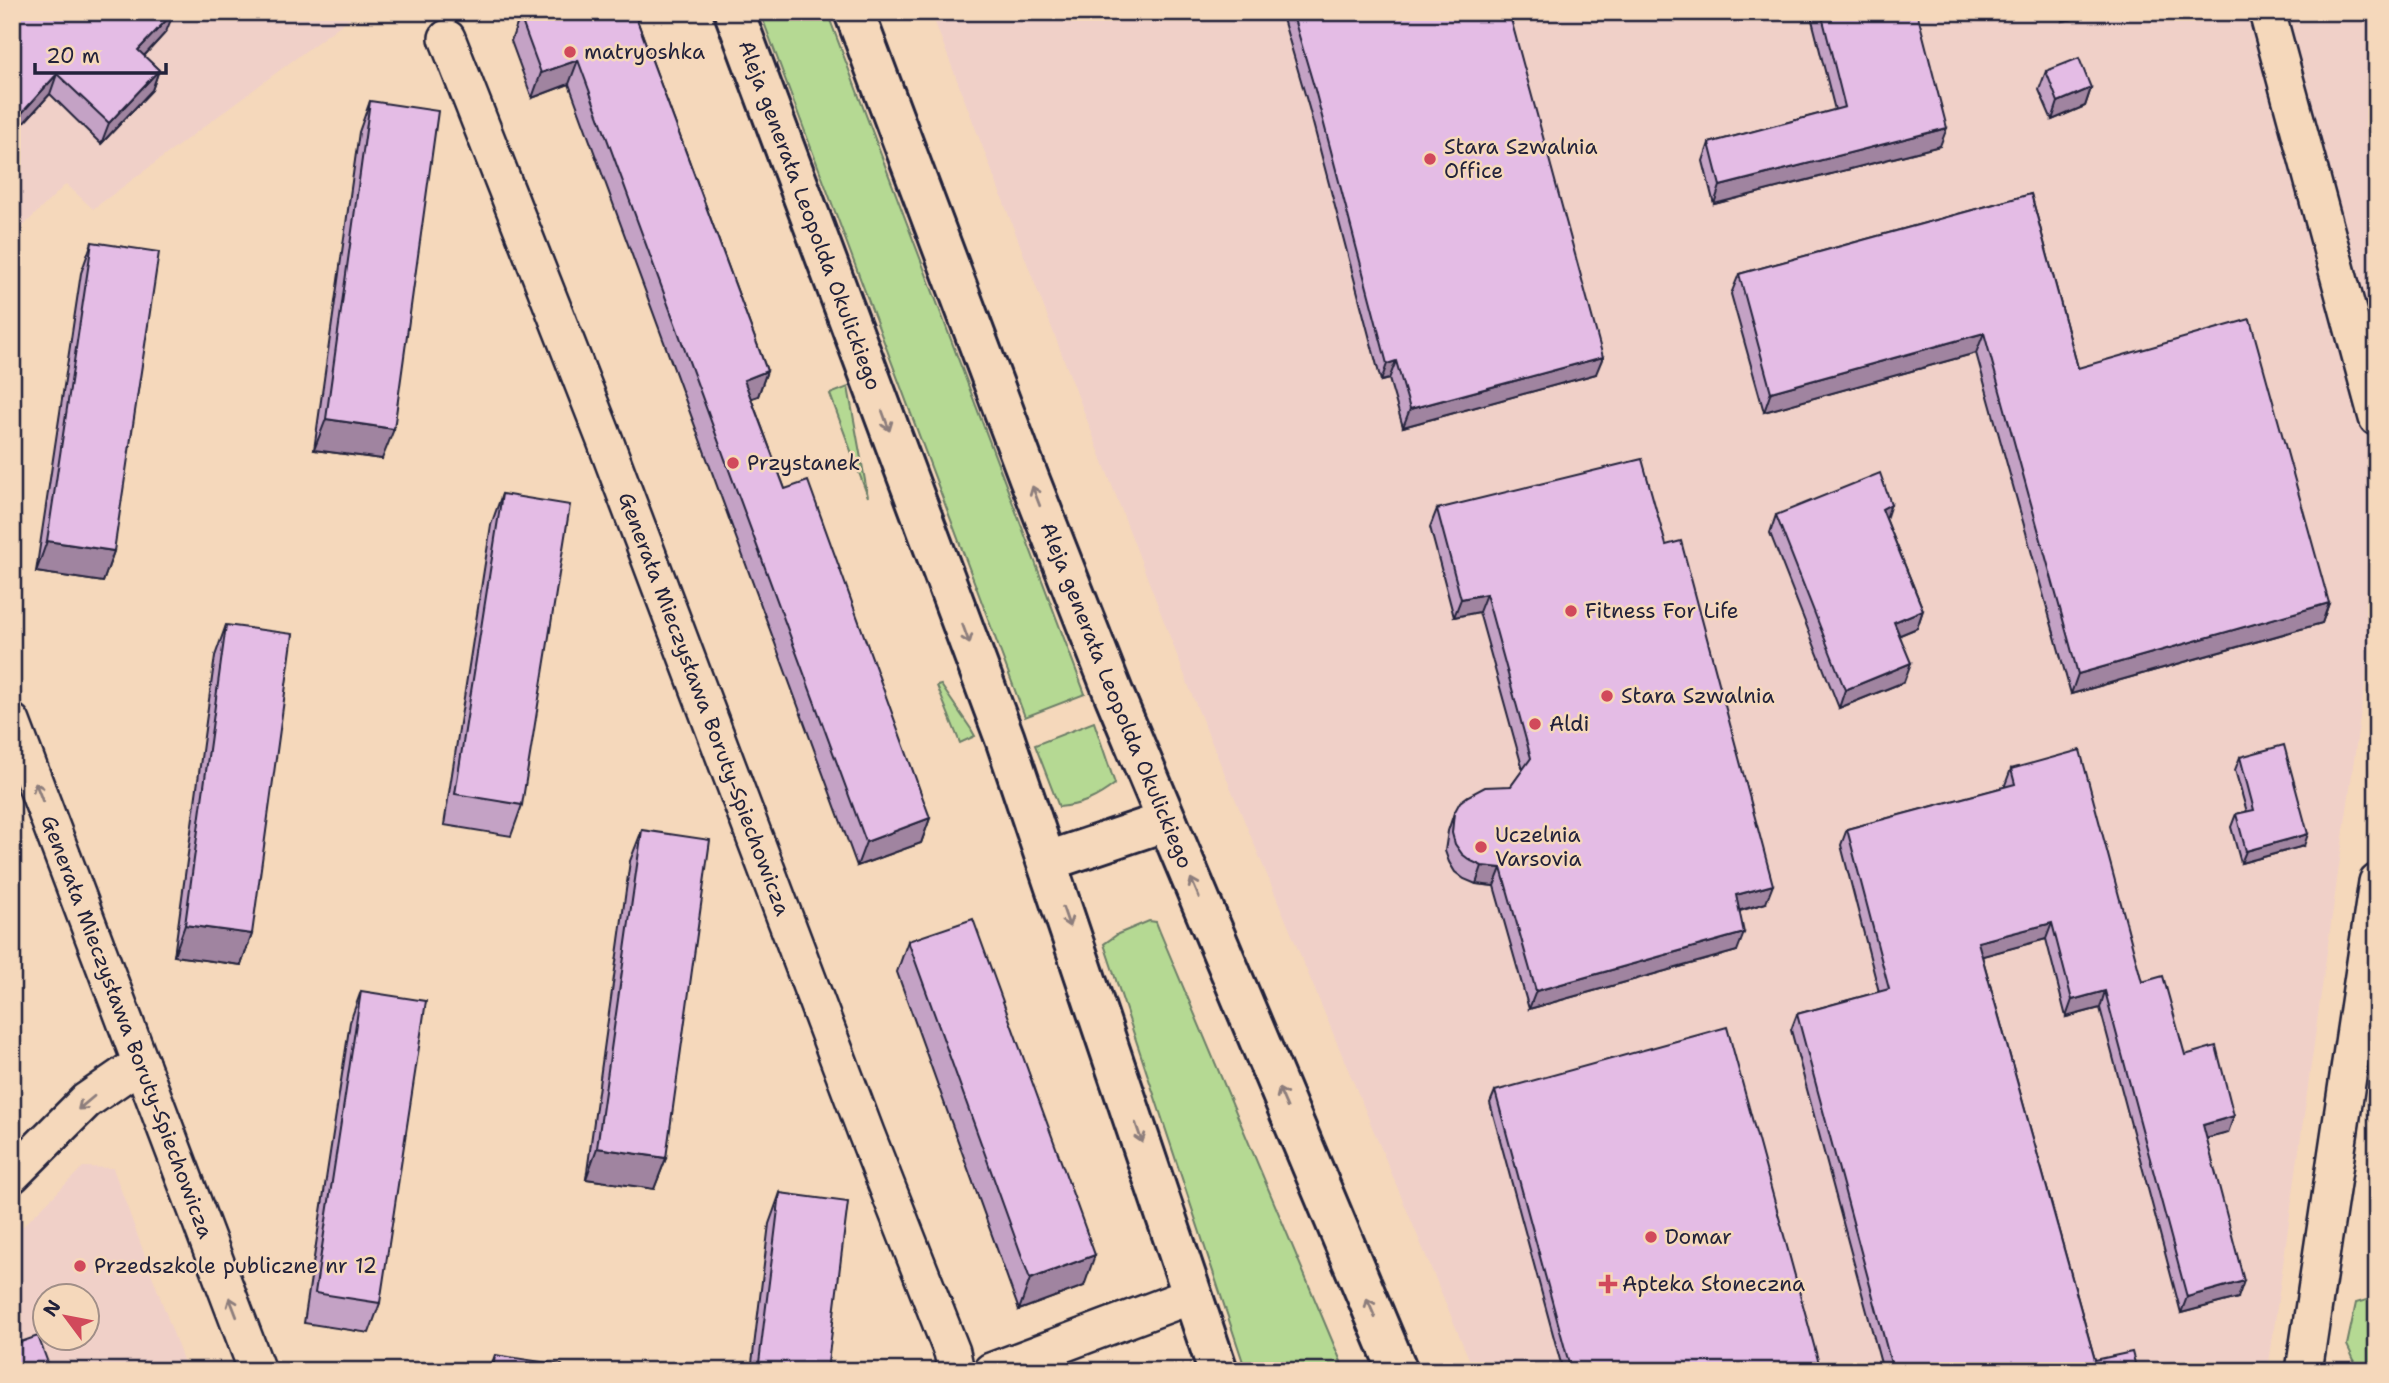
<svg xmlns="http://www.w3.org/2000/svg" width="2389" height="1383" viewBox="0 0 2389 1383" font-family="'Shantell Sans',sans-serif">
<rect width="100%" height="100%" fill="#f5d8bb"/>
<filter id="ink" filterUnits="userSpaceOnUse"><feTurbulence type="fractalNoise" baseFrequency=".0143" numOctaves="2"/><feDisplacementMap in="SourceGraphic" scale="14" xChannelSelector="R" yChannelSelector="G"/><feConvolveMatrix kernelMatrix="1 2 1 2 8 2 1 2 1" color-interpolation-filters="sRGB"/></filter>
<g filter="url(#ink)">
<g fill="#f0d0c8" fill-rule="evenodd">
<polygon points="12,12 358,12 93,209 66,184 12,237"/>
<polygon points="931,12 2377,12 2377,638 2371,639 2268,1371 1474,1371 1196,705"/>
<path d="M 83,1167 L 113,1168 L 187,1371 L 12,1371 L 12,1237 ZM 46,1296 L 88,1296 L 88,1338 L 46,1338 Z"/>
</g>
<g fill="#b5d993" stroke="#6c7e67" stroke-width="2">
<polygon points="760,12 827,12 1085,694 1025,717"/>
<polygon points="848,387 868,497 830,394"/>
<polygon points="941,685 971,729 975,736 960,743 937,686"/>
<path d="M 1094,722 L 1115,784 C 1097,798 1082,805 1059,807 L 1035,745 Z"/>
<polygon points="1149,921 1156,922 1160,932 1345,1371 1246,1371 1104,944 1118,934"/>
<polygon points="2377,1297 2377,1371 2359,1371 2347,1345 2356,1303"/>
</g>
<g fill="none" stroke-linecap="round" stroke-linejoin="round">
<defs>
<g id="minor">
<polyline points="2267,12 2377,418"/>
<path id="s1" d="M 447,38 L 604,438 L 866,1133 L 952,1352 L 956,1371"/>
<path id="s2" d="M 12,722 L 257,1371"/>
<polyline points="12,1175 86,1101 141,1063"/>
<polyline points="991,1371 1193,1295"/>
<polyline points="2304,1371 2377,882"/>
</g>
<g id="secondary">
<path id="s3" d="M 734,12 L 1005,739 L 1218,1371"/>
<path id="s4" d="M 854,12 L 1029,478 L 1115,697 L 1398,1371"/>
<polyline points="1048,861 1167,821"/>
</g>
</defs>
<use href="#minor" stroke="#22223b" stroke-width="40"/>
<use href="#secondary" stroke="#22223b" stroke-width="44"/>
<use href="#minor" stroke="#f5d8bb" stroke-width="35"/>
<use href="#secondary" stroke="#f5d8bb" stroke-width="38"/>
</g>
<g fill="#c4a2c5" stroke="#22223b" stroke-width="2">
<polygon points="12,12 166,32 144,56 159,70 152,90 101,144 50,94 12,136"/>
<polygon points="525,12 634,12 767,371 758,396 751,398 785,489 930,818 921,843 857,866 569,84 532,98 511,41 520,16 526,14"/>
<polygon points="1281,12 1509,12 1596,374 1403,427 1389,379 1381,381 1309,108"/>
<polygon points="1815,12 1917,12 1940,146 1714,204 1703,161 1709,143 1835,110 1812,20"/>
<polygon points="2060,12 2102,12 2101,14 2062,21"/>
<polygon points="2046,71 2091,88 2085,106 2052,120 2039,90"/>
<polygon points="370,101 382,459 314,450 359,132"/>
<polygon points="2031,194 2078,368 2329,603 2322,623 2071,694 1976,353 1764,412 1731,294 1739,274"/>
<polygon points="92,242 114,551 103,582 36,572 81,273"/>
<polygon points="502,494 522,805 511,836 444,825 491,525"/>
<polygon points="1437,509 1766,903 1740,911 1737,951 1529,1009 1494,886 1476,884 1464,879 1455,872 1449,862 1445,851 1448,831 1454,813 1511,786 1523,770 1479,612 1454,617 1430,527"/>
<polygon points="1776,515 1886,519 1923,610 1917,628 1900,635 1904,682 1839,708 1770,533"/>
<polygon points="226,625 252,934 241,965 174,956 215,656"/>
<polygon points="2240,757 2304,846 2241,863 2231,827 2236,814 2247,812 2235,770"/>
<polygon points="2011,769 2142,982 2185,1055 2228,1133 2206,1138 2238,1298 2181,1313 2100,1008 2066,1017 2046,939 1982,956 2095,1360 2137,1371 1883,1371 1791,1030 1797,1014 1879,992 1841,845 1847,829 2005,787 2005,785"/>
<polygon points="642,830 666,1158 654,1189 586,1179 630,861"/>
<polygon points="908,941 1084,1286 1019,1310 897,972"/>
<polygon points="361,991 380,1303 369,1333 304,1323 350,1022"/>
<polygon points="1495,1091 1821,1371 1563,1371 1490,1103"/>
<polygon points="780,1193 827,1371 751,1371 769,1224"/>
<polygon points="495,1355 561,1371 489,1371"/>
</g>
<g fill="#a084a0" stroke="#22223b" stroke-width="2">
<polygon points="174,12 166,32 131,70 138,50"/>
<polygon points="2065,12 2102,12 2101,14 2062,21"/>
<polygon points="578,60 569,84 532,98 541,73"/>
<polygon points="159,70 152,90 101,144 109,123"/>
<polygon points="57,74 50,94 12,136 12,124"/>
<polygon points="2091,88 2085,106 2052,120 2058,102"/>
<polygon points="1947,128 1940,146 1714,204 1720,186"/>
<polygon points="1984,333 1976,353 1764,412 1771,392"/>
<polygon points="1603,357 1596,374 1403,427 1410,409"/>
<polygon points="1396,361 1389,379 1381,381 1387,364"/>
<polygon points="767,371 758,396 735,404 744,380"/>
<polygon points="326,419 394,429 382,459 314,450"/>
<polygon points="1891,504 1885,522 1882,509"/>
<polygon points="47,541 114,551 103,582 36,572"/>
<polygon points="1486,594 1479,612 1454,617 1461,599"/>
<polygon points="2329,603 2322,623 2071,694 2078,674"/>
<polygon points="1923,610 1917,628 1888,640 1894,622"/>
<polygon points="1911,663 1904,682 1839,708 1845,690"/>
<polygon points="930,818 921,843 857,866 866,842"/>
<polygon points="2308,834 2304,846 2241,863 2246,851"/>
<polygon points="1482,866 1501,868 1494,886 1476,884"/>
<polygon points="1773,885 1766,903 1730,913 1736,895"/>
<polygon points="2052,923 2046,939 1972,959 1978,942"/>
<polygon points="185,925 252,934 241,965 174,956"/>
<polygon points="1744,933 1737,951 1529,1009 1536,991"/>
<polygon points="2105,991 2100,1008 2066,1017 2072,1000"/>
<polygon points="2234,1116 2228,1133 2197,1141 2203,1125"/>
<polygon points="597,1148 666,1158 654,1189 586,1179"/>
<polygon points="1095,1255 1084,1286 1019,1310 1030,1279"/>
<polygon points="2244,1281 2238,1298 2181,1313 2187,1297"/>
</g>
<g fill="#e4bce5" stroke="#22223b" stroke-width="2">
<polygon points="12,12 174,12 138,50 159,70 109,123 57,74 12,124"/>
<polygon points="530,12 634,12 767,371 744,380 785,489 808,481 930,818 866,842 578,60 541,73 520,16"/>
<polygon points="1292,12 1509,12 1603,357 1410,409 1396,361 1387,364 1315,90"/>
<polygon points="1821,12 1917,12 1947,128 1720,186 1709,143 1845,107"/>
<polygon points="2079,58 2091,88 2058,102 2046,71"/>
<polygon points="370,101 438,111 394,429 326,419"/>
<polygon points="2031,194 2078,368 2250,319 2329,603 2078,674 1984,333 1771,392 1739,274"/>
<polygon points="92,242 159,252 114,551 47,541"/>
<polygon points="1642,459 1666,545 1681,541 1773,885 1736,895 1744,933 1536,991 1501,868 1482,866 1471,861 1462,854 1455,844 1452,833 1454,813 1460,802 1468,796 1485,787 1511,786 1531,758 1486,594 1461,599 1437,509"/>
<polygon points="1880,473 1891,504 1882,509 1923,610 1894,622 1911,663 1845,690 1776,515"/>
<polygon points="502,494 570,505 522,805 455,794"/>
<polygon points="226,625 293,634 252,934 185,925"/>
<polygon points="2284,745 2308,834 2246,851 2236,814 2254,810 2240,757"/>
<polygon points="2080,750 2142,982 2163,976 2185,1055 2216,1046 2234,1116 2203,1125 2244,1281 2187,1297 2105,991 2072,1000 2052,923 1978,942 2095,1360 2132,1352 2137,1371 1893,1371 1797,1014 1889,989 1847,829 2015,784 2011,769"/>
<polygon points="642,830 710,840 666,1158 597,1148"/>
<polygon points="973,919 1095,1255 1030,1279 908,941"/>
<polygon points="361,991 426,1001 380,1303 315,1293"/>
<polygon points="1727,1027 1821,1371 1571,1371 1495,1091"/>
<polygon points="780,1193 848,1202 827,1371 758,1371"/>
<polygon points="38,1336 51,1371 12,1371 12,1345"/>
<polygon points="495,1355 562,1365 561,1371 493,1371"/>
<polygon points="1135,1363 1138,1371 1114,1371"/>
</g>
<defs><path id="oneway-shaft" d="M-6 0H5M1.5-3L5.5 0L1.5 3" fill="none" stroke-width="1.6" stroke-linecap="round" stroke-linejoin="round" transform="scale(1.75)"/></defs>
<g stroke="#8c7d7b">
<use href="#oneway-shaft" transform="translate(886 421) rotate(70)"/>
<use href="#oneway-shaft" transform="translate(1036 496) rotate(-111)"/>
<use href="#oneway-shaft" transform="translate(966 634) rotate(70)"/>
<use href="#oneway-shaft" transform="translate(39 792) rotate(-111)"/>
<use href="#oneway-shaft" transform="translate(1195 888) rotate(-113)"/>
<use href="#oneway-shaft" transform="translate(1066 917) rotate(71)"/>
<use href="#oneway-shaft" transform="translate(1283 1098) rotate(-113)"/>
<use href="#oneway-shaft" transform="translate(86 1103) rotate(140)"/>
<use href="#oneway-shaft" transform="translate(1139 1133) rotate(71)"/>
<use href="#oneway-shaft" transform="translate(233 1307) rotate(-111)"/>
<use href="#oneway-shaft" transform="translate(1371 1308) rotate(-113)"/>
</g>
</g>
<g fill="#d1495b" stroke="#f5d8bb" stroke-width="2.5">
<circle cx="570" cy="52" r="7"/>
<circle cx="1430" cy="159" r="7"/>
<circle cx="733" cy="463" r="7"/>
<circle cx="1571" cy="611" r="7"/>
<circle cx="1607" cy="696" r="7"/>
<circle cx="1535" cy="724" r="7"/>
<circle cx="1481" cy="847" r="7"/>
<circle cx="1651" cy="1237" r="7"/>
<circle cx="80" cy="1266" r="7"/>
<path d="M1604.5 1273.5h7v7h7v7h-7v7h-7v-7h-7v-7h7z"/>
</g>
<g text-anchor="middle" stroke-width="5" stroke-linejoin="round" paint-order="stroke">
<g font-size="21" fill="#22223b" stroke="#f5d8bb" text-anchor="start">
<text x="584" y="59">matryoshka</text>
<text x="1444" y="154">Stara Szwalnia<tspan x="1444" dy="24">Office</tspan></text>
<text x="747" y="470">Przystanek</text>
<text x="1585" y="618">Fitness For Life</text>
<text x="1621" y="703">Stara Szwalnia</text>
<text x="1549" y="731">Aldi</text>
<text x="1495" y="842">Uczelnia<tspan x="1495" dy="24">Varsovia</tspan></text>
<text x="1665" y="1244">Domar</text>
<text x="94" y="1273">Przedszkole publiczne nr 12</text>
<text x="1622" y="1291">Apteka Słoneczna</text>
</g>
<g font-size="21" fill="#22223b" stroke="#f5d8bb">
<text dy="7" stroke="none"><textPath href="#s3" startOffset="217">Aleja generała Leopolda Okulickiego</textPath></text>
<text dy="7" stroke="none"><textPath href="#s4" startOffset="732">Aleja generała Leopolda Okulickiego</textPath></text>
<text dy="7" stroke="none"><textPath href="#s1" startOffset="714">Generała Mieczysława Boruty-Spiechowicza</textPath></text>
<text dy="7" stroke="none"><textPath href="#s2" startOffset="326">Generała Mieczysława Boruty-Spiechowicza</textPath></text>
</g>
</g>
<rect width="2389" height="1383" fill="none" stroke="#f5d8bb" stroke-width="42"/>
<rect x="21" y="21" width="2347" height="1341" fill="none" stroke="#22223b" stroke-width="2.5" filter="url(#ink)"/>
<g transform="translate(66 1317) rotate(302)"><circle r="33" fill="#f5d8bb" stroke="#a18f88" stroke-width="2"/>
<path d="M0-5L12 26L0 18L-12 26Z" fill="#d1495b"/>
<text y="-10" font-size="19" font-weight="bold" text-anchor="middle" fill="#22223b">N</text>
</g>
<path d="M35 63v10h131v-10" fill="none" stroke="#22223b" stroke-width="3.5"/>
<text x="46" y="63" font-size="21" fill="#22223b" stroke="#f5d8bb" stroke-width="5" paint-order="stroke">20 m</text>
</svg>
